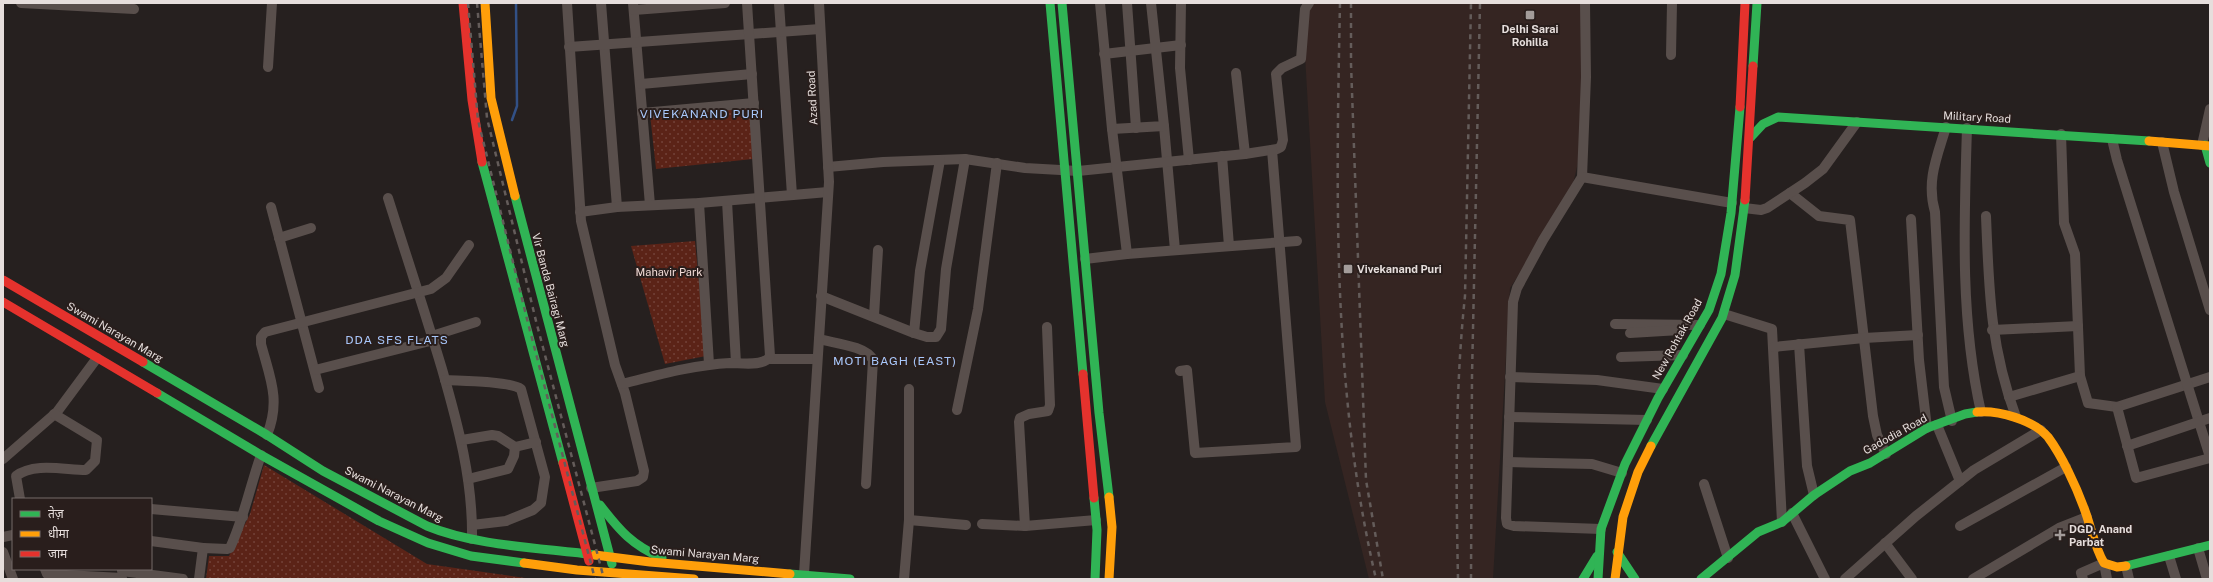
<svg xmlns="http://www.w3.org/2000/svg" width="2213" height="582" viewBox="0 0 2213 582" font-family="'Public Sans','Noto Sans Devanagari',sans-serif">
<defs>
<pattern id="park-dots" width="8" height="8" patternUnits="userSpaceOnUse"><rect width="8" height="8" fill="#5b2317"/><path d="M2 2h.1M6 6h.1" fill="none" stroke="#734238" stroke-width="1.8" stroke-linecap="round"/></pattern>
</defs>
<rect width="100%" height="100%" fill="#26201f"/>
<polygon fill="#352522" points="1302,3 1589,3 1586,128 1570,197 1510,288 1493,579 1369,579 1325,402"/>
<g fill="url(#park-dots)">
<polygon points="749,104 753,159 656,169 650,114"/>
<polygon points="695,241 706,356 665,364 631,246"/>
<polygon points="264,465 427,564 532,579 206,579 209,556 229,556 250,514"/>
</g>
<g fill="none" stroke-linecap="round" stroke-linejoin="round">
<polyline stroke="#325085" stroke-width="2.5" points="512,120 517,106 516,3"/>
<g stroke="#594f4c" stroke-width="10">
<polyline points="21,3 134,9"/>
<polyline points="567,3 581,221 615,365 625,393 644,471 643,477 637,481 591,488"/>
<polyline points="601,3 617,207"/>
<polyline points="633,3 650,205"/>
<polyline points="779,3 792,195"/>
<polyline points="1127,3 1136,128"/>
<polyline points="1181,3 1180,68 1189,160"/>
<polyline points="1585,3 1586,77 1582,177 1543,240 1517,288 1513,302 1506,518 1507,524 1514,526 1601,529"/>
<polyline points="634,10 725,3"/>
<polyline points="569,47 820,29"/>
<polyline points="1104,54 1181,45"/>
<polyline points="1671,55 1672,3"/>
<polyline points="268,67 272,3"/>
<polyline points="1236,73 1245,154"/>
<polyline points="641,84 752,74"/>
<polyline points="642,113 754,103"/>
<polyline points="1164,126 1175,250"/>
<path d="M 1946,127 C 1937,157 1926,181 1935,212 L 1944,387 L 1952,421"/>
<path d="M 1967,128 C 1964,223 1960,319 1981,412"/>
<polyline points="1112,129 1164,126 1151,3"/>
<polyline points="2061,134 2064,223 2075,254 2080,376 2088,403 2117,407 2210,377"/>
<polyline points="2112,139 2117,160 2210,457"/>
<polyline points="2162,142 2174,192 2210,310"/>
<polyline points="2202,145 2210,109"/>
<polyline points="1222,156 1229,246"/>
<polyline points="828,167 883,162 965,159 1025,168 1078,171 1245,154 1277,149 1281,147 1283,140 1276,74 1282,68 1301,59 1305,9 1309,3"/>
<polyline points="1582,177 1732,203"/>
<polyline points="1790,193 1819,216 1850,220 1873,416 1877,435 1886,454"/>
<path d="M 388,198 C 406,255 425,312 442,369 C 458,425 473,480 472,539"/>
<polyline points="727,201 736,363"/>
<polyline points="699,203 709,364"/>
<polyline points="271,207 319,388"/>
<polyline points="1744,208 1761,210 1767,208 1805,183 1823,169 1857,122"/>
<polyline points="580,212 617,207 699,203 828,192"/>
<path d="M 1986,216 C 1989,290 1990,347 2016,417"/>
<polyline points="1911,219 1919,360 1927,428"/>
<polyline points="279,238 311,228"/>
<polyline points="1127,254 1297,241"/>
<polyline points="1085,259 1127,254 1112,129 1100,3"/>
<polyline points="821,296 914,333 927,337 936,337 941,329 946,269 965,159"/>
<polyline points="1724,314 1772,329 1782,522"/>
<polyline points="874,316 878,250"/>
<polyline points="1615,324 1700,325"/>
<polyline points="1992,330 2078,326"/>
<polyline points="914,333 920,271 940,160"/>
<polyline points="1630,333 1680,330"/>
<polyline points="432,336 476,322"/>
<path d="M 819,339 C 833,343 867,346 873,360 L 866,484"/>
<polyline points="1799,344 1807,466 1814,495"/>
<polyline points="1774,347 1864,338 1918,335"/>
<polyline points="1621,357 1683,355"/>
<polyline points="769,359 817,359"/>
<polyline points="315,370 434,340"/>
<polyline points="1180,371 1187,370 1195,453 1296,447 1272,150"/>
<polyline points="1510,377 1597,380 1663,389"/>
<path d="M 445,380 C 461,381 510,381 521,389 L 545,477 L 541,503 L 533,510 L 506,521 L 472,525"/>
<path d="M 622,384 C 658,375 693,365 730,363 C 741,363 765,367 770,356 L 747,3"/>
<polyline points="2009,397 2080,376"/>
<polyline points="2117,407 2136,478 2210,458"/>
<polyline points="957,410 978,309 997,163"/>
<polyline points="1509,417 1647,420"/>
<polyline points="1937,425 1960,481"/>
<path d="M 267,435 C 281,400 270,378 261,344 L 261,337 L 265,332 L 431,289 L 446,278 L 469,245"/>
<polyline points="462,440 492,435 498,436 515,447 536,442"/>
<polyline points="2127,446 2210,418"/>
<polyline points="3,459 57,412 97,358"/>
<polyline points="1508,462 1592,464 1622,473"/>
<polyline points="468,479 508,469 514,456 515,447"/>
<polyline points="1704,484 1728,558"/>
<path d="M 20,499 L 16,476 C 34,462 65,470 86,470 L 95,461 L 97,440 L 54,414"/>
<polyline points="151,509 243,517"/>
<polyline points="1792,513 1825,579"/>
<polyline points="909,520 966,525"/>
<polyline points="982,524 1025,526 1096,520"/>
<polyline points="1025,526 1019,422 1020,418 1029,414 1048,411 1050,405 1047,327"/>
<polyline points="1960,526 2066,467"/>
<polyline points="3,537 13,535"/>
<polyline points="151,541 203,548"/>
<polyline points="1885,543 1912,579"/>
<polyline points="2198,548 2207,579"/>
<polyline points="3,552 13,579"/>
<polyline points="2169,556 2176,579"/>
<polyline points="2126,566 2129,579"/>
<polyline points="45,569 47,574 122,578"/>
<polyline points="122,571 183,579"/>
<polyline points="804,574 829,182 819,3"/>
<path d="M 199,579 L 203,548 L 227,549 L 230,548 C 244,518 250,486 261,455"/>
<polyline points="904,579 909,520 909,389"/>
<polyline points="1845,579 1916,516 1974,470 2041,430"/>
<polyline points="1973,579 2059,528 2087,517"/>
<polyline points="2083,579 2081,573 2104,563 2107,579"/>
</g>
<g stroke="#30b455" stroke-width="9">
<polyline points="1050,3 1083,374"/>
<polyline points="1062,3 1099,413 1109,497"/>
<polyline points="1753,66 1757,3"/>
<polyline points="1750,138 1763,124 1778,117 2149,141"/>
<polyline points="2205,145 2210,163"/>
<polyline points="482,162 563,463"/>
<polyline points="515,196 612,564"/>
<path d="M 143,362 L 267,435 L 323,471 L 427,526 C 475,546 543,548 595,555"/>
<polyline points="157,393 261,455 379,521 428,543 471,556 524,563"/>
<polyline points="1651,446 1722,318 1735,275 1745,200"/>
<polyline points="1094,498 1097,530 1095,579"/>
<path d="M 600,505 C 620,531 632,545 662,558"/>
<polyline points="1617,552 1635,579"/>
<polyline points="2126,566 2210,545"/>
<polyline points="790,574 850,579"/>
<polyline points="1583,579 1597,556"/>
<polyline points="1598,579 1601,529 1625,464 1658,398 1709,310 1721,274 1731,213 1740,107"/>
<polyline points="1701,579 1758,532 1782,522 1814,495 1850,471 1870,463 1927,428 1965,414 1977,412"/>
</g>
<g stroke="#ff9f0a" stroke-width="9">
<polyline points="485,3 491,98 515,196"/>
<polyline points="2149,141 2210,146"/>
<path d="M 1977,412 C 1998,410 2034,420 2048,437 C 2062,456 2076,486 2084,508 C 2091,526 2094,546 2104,563 L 2117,567 L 2126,566"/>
<polyline points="1109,497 1112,527 1109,579"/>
<polyline points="595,555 650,562 790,574"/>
<polyline points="524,563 577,570 694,579"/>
<polyline points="1615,579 1623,517 1638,472 1651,446"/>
</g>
<g stroke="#e5322d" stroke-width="9">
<polyline points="463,3 472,100 482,162"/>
<polyline points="1740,107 1745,3"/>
<polyline points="1745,200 1753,66"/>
<polyline points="3,280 143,362"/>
<polyline points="3,302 157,393"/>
<polyline points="1083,374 1094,498"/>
<polyline points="563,463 589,561"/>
</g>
<g stroke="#645c5a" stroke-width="2.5" stroke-dasharray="5 5" stroke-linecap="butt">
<polyline points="468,3 478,120 528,323 595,579"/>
<polyline points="477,3 487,118 536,321 604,579"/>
<path d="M 1340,3 C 1336,195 1332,391 1376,579"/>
<polyline points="1351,3 1351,64 1366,480 1383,579"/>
<path d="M 1458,579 C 1456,485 1455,390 1465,296 L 1471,3"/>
<polyline points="1471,579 1472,376 1480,3"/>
</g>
</g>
<g fill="#a39c9a" stroke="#291e1c" stroke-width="1.5">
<rect x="1525" y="10" width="10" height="10" rx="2"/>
<rect x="1343" y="264" width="10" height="10" rx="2"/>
<path d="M2058 529h4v4h4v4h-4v4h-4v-4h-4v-4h4z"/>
</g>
<g text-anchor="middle" stroke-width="4" stroke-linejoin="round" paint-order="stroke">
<g font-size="11" font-weight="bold" fill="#e6dedc" stroke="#291e1c" text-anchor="start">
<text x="1530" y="33" text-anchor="middle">Delhi Sarai<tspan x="1530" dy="13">Rohilla</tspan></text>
<text x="1357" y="273">Vivekanand Puri</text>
<text x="2069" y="533">DGD, Anand<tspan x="2069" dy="13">Parbat</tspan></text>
</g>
<g font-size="11" fill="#e6dedc" stroke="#291e1c">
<text transform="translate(812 98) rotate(-93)" y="4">Azad Road</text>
<text transform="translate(1977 117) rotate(3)" y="4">Military Road</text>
<text transform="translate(551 290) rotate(75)" y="4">Vir Banda Bairagi Marg</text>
<text transform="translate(115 332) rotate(30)" y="4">Swami Narayan Marg</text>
<text transform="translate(1677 339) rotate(-61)" y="4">New Rohtak Road</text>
<text transform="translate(1895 434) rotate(-29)" y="4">Gadodia Road</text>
<text transform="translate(394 494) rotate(27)" y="4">Swami Narayan Marg</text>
<text transform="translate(705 554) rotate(5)" y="4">Swami Narayan Marg</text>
</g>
<g font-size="11" fill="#f3dcd7" stroke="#291e1c">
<text x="669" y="276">Mahavir Park</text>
</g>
<g font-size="12" letter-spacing="1" fill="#a8c8fb" stroke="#291e1c">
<text x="702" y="118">VIVEKANAND PURI</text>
<text x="397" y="344">DDA SFS FLATS</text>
<text x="895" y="365">MOTI BAGH (EAST)</text>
</g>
</g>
<rect width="2213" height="582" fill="none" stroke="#e6dedc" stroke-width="8"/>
<rect x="12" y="498" width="140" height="72" fill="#291e1c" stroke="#756b69"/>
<rect x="20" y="511" width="20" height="6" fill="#30b455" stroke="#756b69"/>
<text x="48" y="518" font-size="12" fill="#e6dedc">तेज़</text>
<rect x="20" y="531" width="20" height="6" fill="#ff9f0a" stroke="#756b69"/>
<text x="48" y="538" font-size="12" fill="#e6dedc">धीमा</text>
<rect x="20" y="551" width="20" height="6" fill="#e5322d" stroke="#756b69"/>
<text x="48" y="558" font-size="12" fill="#e6dedc">जाम</text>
</svg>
